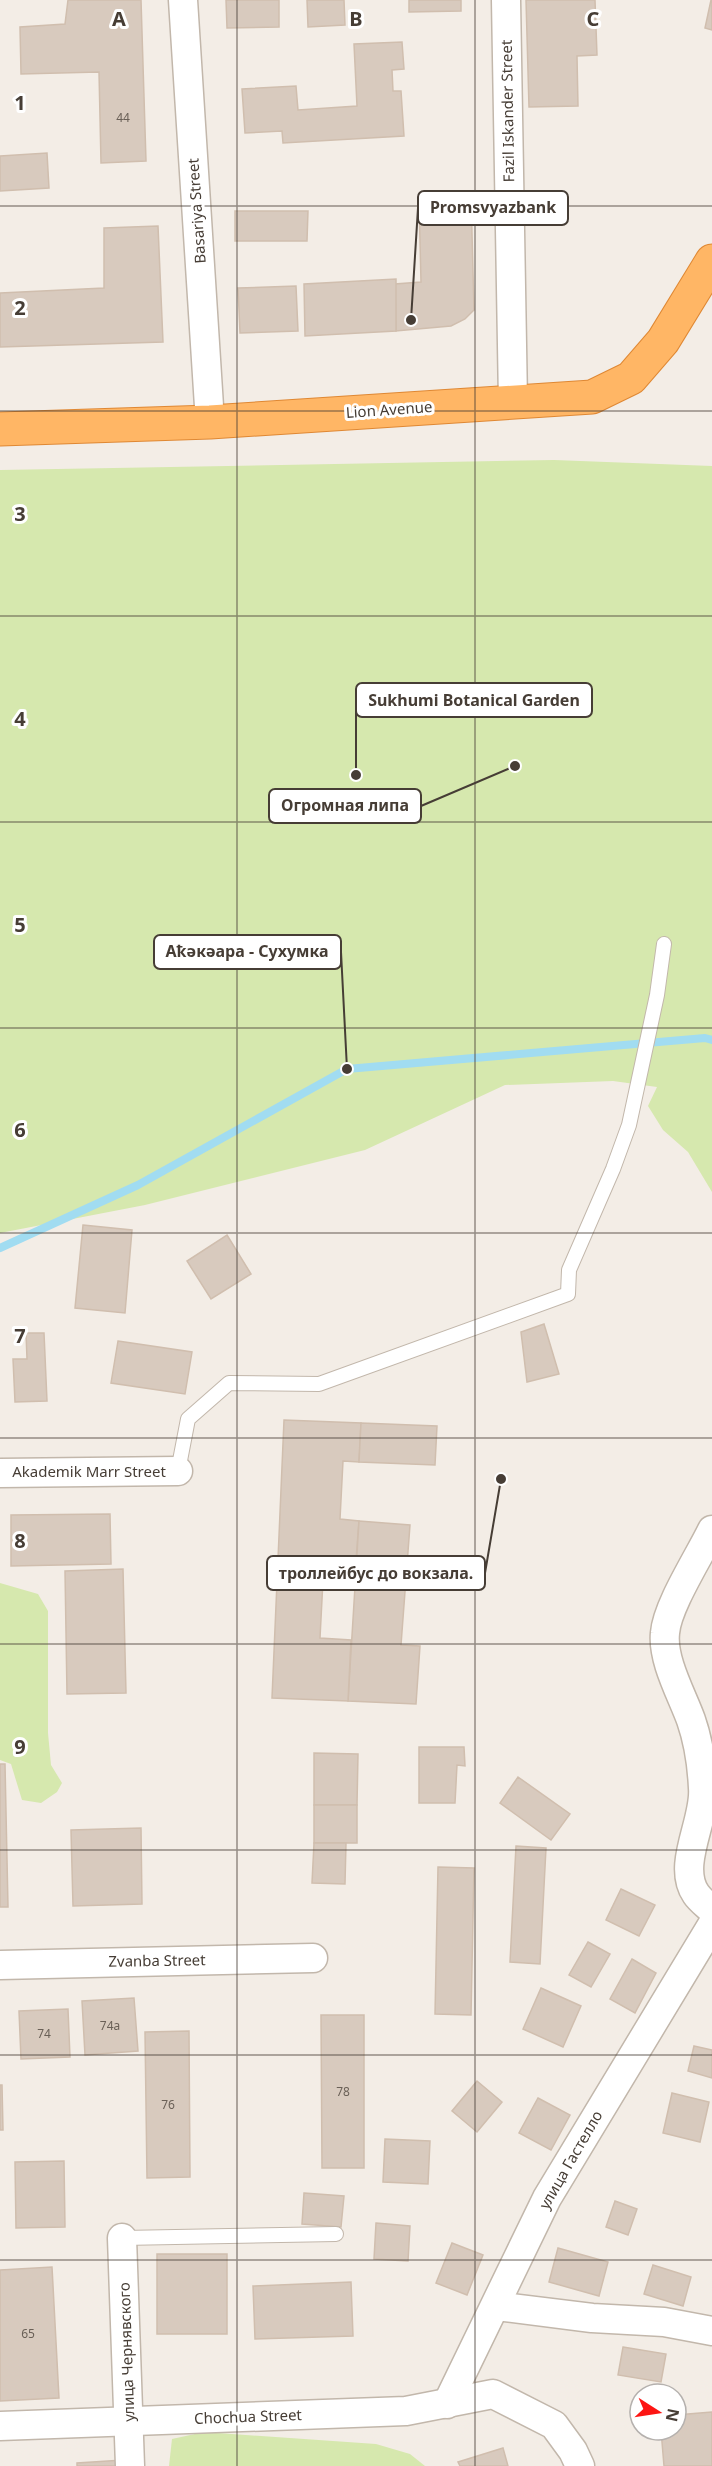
<svg xmlns="http://www.w3.org/2000/svg" width="712" height="2466" viewBox="0 0 712 2466" font-family="'Noto Sans',sans-serif">
<rect width="100%" height="100%" fill="#f3ede6"/>
<g fill="#d6e8ae">
<polygon points="554,460 712,466 712,1192 688,1152 663,1130 648,1106 657,1087 613,1081 505,1085 365,1150 145,1205 0,1233 0,470"/>
<polygon points="0,1583 38,1594 48,1611 48,1733 51,1765 62,1783 57,1792 41,1803 22,1800 11,1764 0,1760"/>
<polygon points="204,2432 376,2444 410,2454 425,2466 169,2466 172,2439"/>
</g>
<g fill="none" stroke-linecap="round" stroke-linejoin="round">
<polyline stroke="#a1dcf1" stroke-width="8" points="0,1248 138,1185 347,1069 705,1038 712,1040"/>
</g>
<g fill="#d8cabe" stroke="#d0beae" stroke-width="1.5">
<polygon points="68,0 141,0 146,161 101,163 99,72 21,74 20,27 65,24"/>
<polygon points="226,0 279,0 279,27 227,28"/>
<polygon points="307,0 344,0 345,25 308,27"/>
<polygon points="409,0 461,0 461,11 409,12"/>
<polygon points="526,0 595,0 597,55 577,56 578,106 529,107"/>
<polygon points="711,0 712,0 712,30 705,28"/>
<polygon points="402,42 404,69 392,70 393,91 401,91 404,136 283,143 282,131 245,133 242,89 296,86 298,110 357,106 354,44"/>
<polygon points="47,153 49,188 0,191 0,156"/>
<polygon points="471,195 474,310 465,319 451,326 396,331 395,284 421,282 419,201"/>
<polygon points="235,211 308,211 307,241 235,241"/>
<polygon points="158,226 163,342 0,347 0,293 104,288 104,228"/>
<polygon points="396,279 396,331 305,336 304,284"/>
<polygon points="296,286 298,331 240,333 238,288"/>
<polygon points="83,1225 132,1230 125,1313 75,1308"/>
<polygon points="227,1235 251,1274 211,1299 187,1261"/>
<polygon points="544,1324 559,1374 527,1382 521,1332"/>
<polygon points="26,1333 44,1333 47,1401 15,1402 13,1359 27,1359"/>
<polygon points="118,1341 192,1352 185,1394 111,1383"/>
<polygon points="284,1420 361,1423 359,1462 343,1461 340,1519 359,1521 356,1561 278,1559"/>
<polygon points="361,1423 437,1426 435,1465 359,1462"/>
<polygon points="110,1514 111,1564 11,1566 11,1515"/>
<polygon points="359,1521 410,1525 401,1645 420,1646 416,1704 348,1701"/>
<polygon points="278,1559 324,1561 320,1638 351,1640 348,1701 272,1698"/>
<polygon points="123,1569 126,1693 67,1694 65,1571"/>
<polygon points="419,1747 464,1747 465,1766 457,1765 455,1803 419,1803"/>
<polygon points="314,1753 358,1754 357,1805 314,1805"/>
<polygon points="0,1764 5,1764 8,1907 0,1907"/>
<polygon points="518,1777 570,1814 551,1840 500,1803"/>
<rect x="314" y="1805" width="43" height="38"/>
<polygon points="141,1828 142,1904 73,1906 71,1830"/>
<polygon points="314,1843 346,1843 345,1884 312,1883"/>
<polygon points="516,1846 546,1848 540,1964 510,1962"/>
<polygon points="438,1867 474,1868 471,2015 435,2014"/>
<polygon points="621,1889 655,1905 639,1936 606,1920"/>
<polygon points="588,1942 610,1954 591,1987 569,1975"/>
<polygon points="632,1959 656,1973 635,2013 610,1999"/>
<polygon points="541,1988 581,2006 563,2047 523,2029"/>
<polygon points="134,1998 138,2051 85,2055 82,2001"/>
<polygon points="68,2009 70,2057 21,2059 19,2011"/>
<polygon points="321,2015 364,2015 364,2168 322,2168"/>
<polygon points="189,2031 190,2177 147,2178 145,2032"/>
<polygon points="694,2046 712,2050 712,2078 688,2071"/>
<polygon points="477,2081 502,2102 477,2132 452,2111"/>
<polygon points="0,2085 2,2085 3,2130 0,2130"/>
<polygon points="672,2093 709,2102 700,2142 663,2133"/>
<polygon points="538,2098 570,2115 551,2150 519,2133"/>
<polygon points="385,2139 430,2141 428,2184 383,2182"/>
<polygon points="64,2161 65,2227 16,2228 15,2162"/>
<polygon points="304,2193 344,2196 341,2227 302,2224"/>
<polygon points="615,2201 637,2209 628,2235 606,2227"/>
<polygon points="376,2223 410,2226 408,2261 374,2259"/>
<polygon points="452,2243 483,2255 467,2295 436,2283"/>
<polygon points="558,2248 608,2262 599,2296 549,2282"/>
<rect x="157" y="2254" width="70" height="80"/>
<polygon points="653,2265 691,2277 683,2306 644,2294"/>
<polygon points="52,2267 59,2398 0,2401 0,2270"/>
<polygon points="351,2282 353,2336 255,2339 253,2286"/>
<polygon points="623,2347 666,2354 661,2382 618,2375"/>
<polygon points="712,2412 712,2466 664,2466 661,2430 676,2430 676,2415"/>
<polygon points="503,2448 508,2466 460,2466 458,2462"/>
<polygon points="123,2460 123,2466 77,2466 77,2463"/>
</g>
<g fill="none" stroke-linecap="round" stroke-linejoin="round">
<defs>
<g id="lane">
<polyline points="178,1471 188,1419 229,1383 319,1384 568,1294 569,1270 613,1169 629,1125 657,995 664,944"/>
<polyline points="122,2238 336,2234"/>
</g>
<g id="street">
<polyline points="183,0 210,422"/>
<polyline points="506,0 513,402"/>
<polyline points="0,1473 178,1471"/>
<path d="M 712,1530 C 699,1557 667,1606 665,1633 C 662,1660 682,1695 691,1720 C 698,1740 702,1767 703,1788 C 706,1820 676,1865 696,1894 C 700,1900 707,1905 712,1910"/>
<polyline points="0,1965 313,1958"/>
<polyline points="122,2238 130,2466"/>
<polyline points="496,2306 592,2318 664,2322 712,2331"/>
<polyline points="447,2404 547,2198 712,1925"/>
<polyline points="0,2426 406,2411 493,2394 554,2425 573,2451 580,2466"/>
</g>
<polyline id="highway" points="0,429 210,422 592,397 631,378 663,341 712,261"/>
</defs>
<use href="#lane" stroke="#c2b7ab" stroke-width="16"/>
<use href="#street" stroke="#c2b7ab" stroke-width="31"/>
<use href="#highway" stroke="#df8834" stroke-width="35"/>
<use href="#lane" stroke="#fff" stroke-width="14"/>
<use href="#street" stroke="#fff" stroke-width="28"/>
<use href="#highway" stroke="#ffb665" stroke-width="33"/>
</g>
<path fill="none" stroke="#463d35" stroke-width="1.5" stroke-opacity="0.55" d="M 237,0 L 237,2466M 475,0 L 475,2466M 0,206 L 712,206M 0,411 L 712,411M 0,616 L 712,616M 0,822 L 712,822M 0,1028 L 712,1028M 0,1233 L 712,1233M 0,1438 L 712,1438M 0,1644 L 712,1644M 0,1850 L 712,1850M 0,2055 L 712,2055M 0,2260 L 712,2260"/>
<g text-anchor="middle" stroke-width="6" stroke-linejoin="round" paint-order="stroke">
<g font-size="12" fill="#6a6057">
<text x="123" y="122">44</text>
<text x="110" y="2030">74а</text>
<text x="44" y="2038">74</text>
<text x="343" y="2096">78</text>
<text x="168" y="2109">76</text>
<text x="28" y="2338">65</text>
</g>
<g font-size="15" fill="#463d35" stroke="#fff">
<text transform="translate(508 111) rotate(-91)" y="5">Fazil Iskander Street</text>
<text transform="translate(197 211) rotate(-94)" y="5">Basariya Street</text>
<text transform="translate(389 410) rotate(-4)" y="5">Lion Avenue</text>
<text x="89" y="1477">Akademik Marr Street</text>
<text transform="translate(157 1961) rotate(-1)" y="5">Zvanba Street</text>
<text transform="translate(571 2160) rotate(-60)" y="5">улица Гастелло</text>
<text transform="translate(127 2352) rotate(-92)" y="5">улица Чернявского</text>
<text transform="translate(248 2417) rotate(-2)" y="5">Chochua Street</text>
</g>
</g>
<g font-size="20" text-anchor="middle" font-weight="bold" fill="#463d35" stroke="#fff" stroke-width="6" stroke-linejoin="round" paint-order="stroke">
<text x="119" y="26">A</text>
<text x="356" y="26">B</text>
<text x="593" y="26">C</text>
<text x="20" y="110">1</text>
<text x="20" y="315">2</text>
<text x="20" y="521">3</text>
<text x="20" y="726">4</text>
<text x="20" y="932">5</text>
<text x="20" y="1137">6</text>
<text x="20" y="1343">7</text>
<text x="20" y="1548">8</text>
<text x="20" y="1754">9</text>
</g>
<path fill="none" stroke="#463d35" stroke-width="2" d="M411 320L418 208M356 775L356 700M515 766L421 806M347 1069L341 952M501 1479L485 1573"/>
<g fill="#463d35" stroke="#fff" stroke-width="2">
<circle cx="411" cy="320" r="6"/>
<circle cx="356" cy="775" r="6"/>
<circle cx="515" cy="766" r="6"/>
<circle cx="347" cy="1069" r="6"/>
<circle cx="501" cy="1479" r="6"/>
</g>
<g fill="#fff" stroke="#463d35" stroke-width="2">
<rect x="418" y="191" width="150" height="34" rx="6"/>
<rect x="356" y="683" width="236" height="34" rx="6"/>
<rect x="269" y="789" width="152" height="34" rx="6"/>
<rect x="154" y="935" width="187" height="34" rx="6"/>
<rect x="267" y="1556" width="218" height="34" rx="6"/>
</g>
<g font-size="16" text-anchor="middle" font-weight="bold" fill="#463d35">
<text x="493" y="213">Promsvyazbank</text>
<text x="474" y="706">Sukhumi Botanical Garden</text>
<text x="345" y="811">Огромная липа</text>
<text x="247" y="957">Аҟәкәара - Сухумка</text>
<text x="376" y="1579">троллейбус до вокзала.</text>
</g>
<g transform="translate(658 2412) rotate(102)"><circle r="28" fill="#ffffff" stroke="#b5b1ae" stroke-width="1.5"/>
<path d="M0-4.5L10 22L0 15L-10 22Z" fill="#fd1513"/>
<text y="-9" font-size="16" font-weight="bold" text-anchor="middle" fill="#463d35">N</text>
</g>
</svg>
